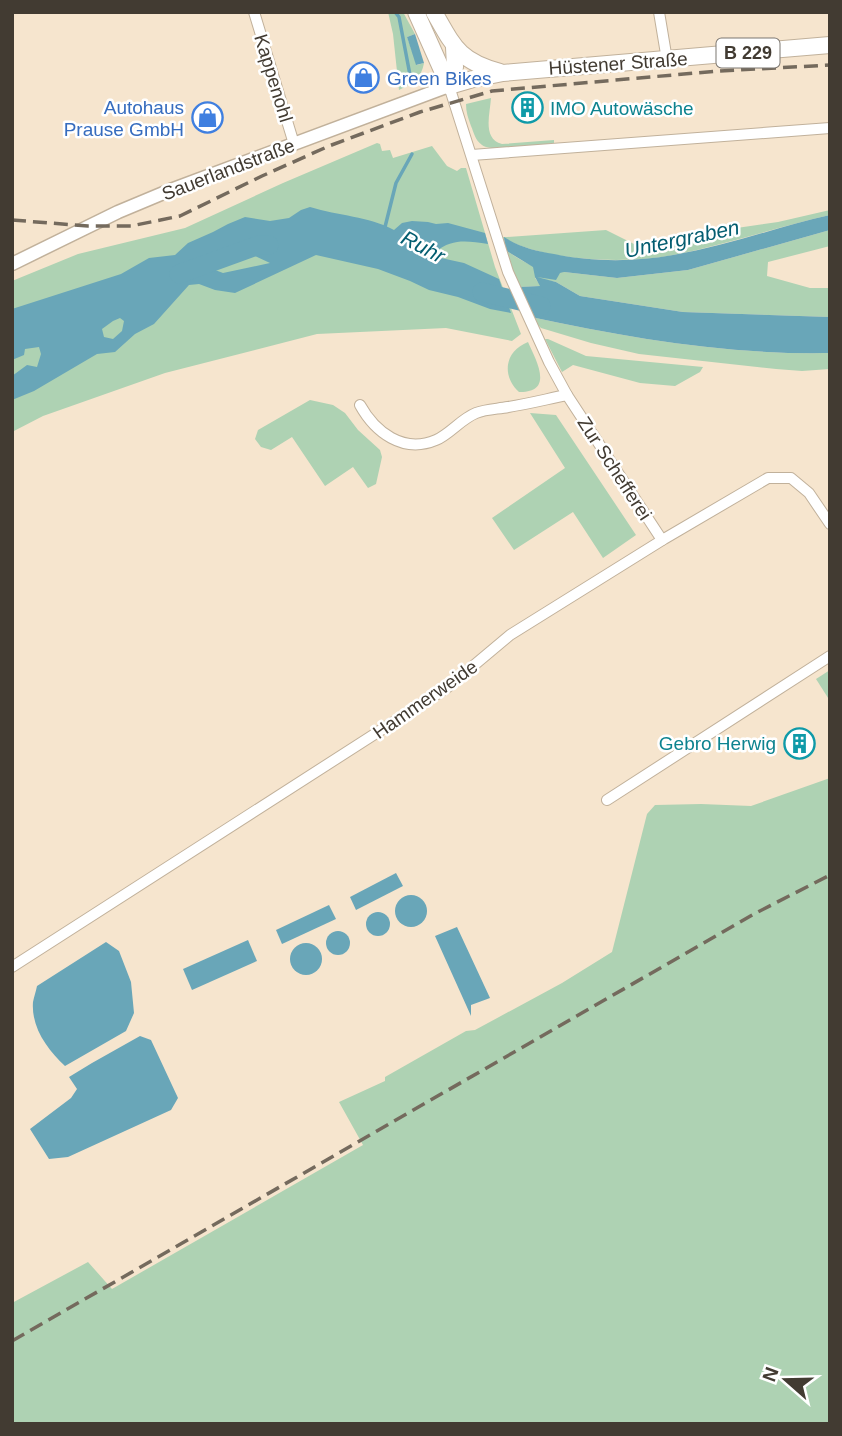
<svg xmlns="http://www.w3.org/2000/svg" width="842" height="1436" viewBox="0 0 842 1436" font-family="Arial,sans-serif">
<rect width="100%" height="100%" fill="#f6e5ce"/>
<g fill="#aed2b3">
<path d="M 388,12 L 403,12 L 415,34 L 407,37 L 417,65 L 424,63 C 421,79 413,83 399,90 L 393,34 Z"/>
<path d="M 491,98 C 490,114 482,139 502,144 L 554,140 L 554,143 C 539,145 493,153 482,145 C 475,140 474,133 471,126 C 468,118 466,112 466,104 Z"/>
<polygon points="377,143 380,144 382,151 390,150 393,158 432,146 447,166 457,171 461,168 466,168 495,267 521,334 512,341 446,328 317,334 165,373 43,416 12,432 12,281 78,254 185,228 283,183"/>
<path d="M 830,210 L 830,215 C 777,227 726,245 673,255 C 638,262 590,261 555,255 C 537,251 520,247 504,238 L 505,250 C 523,261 542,275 564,272 L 617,278 L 688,270 L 830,230 L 830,246 L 768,262 L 767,276 L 810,288 L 830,288 L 830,317 L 683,312 L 580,296 L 556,282 L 535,278 L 541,286 L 520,287 L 531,317 C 629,338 729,355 830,353 L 830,369 L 802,371 L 776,369 L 639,354 L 591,343 L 541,328 L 530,317 L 504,250 L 503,237 L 507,237 L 606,230 L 640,247 L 683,243 L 689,235 L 778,222 Z"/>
<polygon points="545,339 548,339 586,356 703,367 700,372 675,386 640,383 573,365 562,372"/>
<path d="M 528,342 C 536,360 555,393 519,392 C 501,375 505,351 528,342 Z"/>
<polygon points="310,400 333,405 345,413 358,430 380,450 382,457 376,484 368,488 353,467 325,486 292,437 271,450 261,447 255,439 258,430"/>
<polygon points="530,413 556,415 636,535 603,558 573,512 514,550 492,518 565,468"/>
<polygon points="830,670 830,701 816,679"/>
<polygon points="830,778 830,1424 12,1424 12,1303 88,1262 112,1289 363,1145 339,1102 385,1081 385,1077 466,1031 475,1030 562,983 612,952 647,814 655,805 701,804 751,806"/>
</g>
<g fill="#69a6b8" fill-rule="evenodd">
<polygon points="415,34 424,63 416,65 407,37"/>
<path d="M 310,207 C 339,216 368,216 394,230 L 402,223 L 412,221 L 428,222 L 436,224 L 448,223 L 485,233 L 488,244 C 467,241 453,238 435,252 L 441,258 L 464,263 L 499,279 L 511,313 L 490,309 L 458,297 L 429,290 L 410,281 L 378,269 L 316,255 L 235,293 L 215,290 L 199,284 L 189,285 L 154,324 L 135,334 L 115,352 L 97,354 L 34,391 L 12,400 L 12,376 L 27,365 L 37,367 L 41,354 L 39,347 L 25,349 L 24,355 L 12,360 L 12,309 L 121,274 L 149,258 L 175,255 L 188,243 L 213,232 L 228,224 L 245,217 L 270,221 L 289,218 L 301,210 ZM 243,248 L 255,256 L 270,263 L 223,273 L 194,262 L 222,249 ZM 120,318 L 124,321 L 122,331 L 113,339 L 104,337 L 102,329 L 113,321 Z"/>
<path d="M 830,215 L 830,230 L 688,270 L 617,278 L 564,272 L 560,273 L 556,280 L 537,277 L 556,282 L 580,296 L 683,312 L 830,317 L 830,353 C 729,355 629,338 531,317 L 519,287 L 540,286 L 535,277 L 533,267 L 505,250 L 504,237 C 520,247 536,251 554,254 C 591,262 636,262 673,255 C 726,246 777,227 830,215 Z"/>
<polygon points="396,873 403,886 356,910 350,897"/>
<circle cx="411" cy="911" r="16"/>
<polygon points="329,905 336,919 282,944 276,930"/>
<circle cx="378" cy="924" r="12"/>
<polygon points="457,927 490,998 471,1005 471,1016 435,936"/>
<circle cx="338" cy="943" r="12"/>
<polygon points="248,940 257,961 192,990 183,969"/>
<path d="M 106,942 L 119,951 L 131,982 L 134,1013 L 126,1031 L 65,1066 C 48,1050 31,1028 33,1002 C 34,997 36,991 37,986 Z"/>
<circle cx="306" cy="959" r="16"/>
<polygon points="140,1036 151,1040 178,1098 171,1110 68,1157 49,1159 30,1129 71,1098 77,1089 69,1077 92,1063"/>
</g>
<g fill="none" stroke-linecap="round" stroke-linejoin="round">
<g stroke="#69a6b8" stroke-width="3.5">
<polyline points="395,12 399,17 410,75"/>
<polyline points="385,227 396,183 412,154"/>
</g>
<g stroke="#69a6b8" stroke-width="19">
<polyline points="179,274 259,245 269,245"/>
<polyline points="482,292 541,306"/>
</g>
<defs>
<g id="minor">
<polyline points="254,12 294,144"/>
<polyline points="659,12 667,60"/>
<polyline points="449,86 508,272 549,362 567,395 662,540"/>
<polyline points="472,155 830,128"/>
<path d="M 360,405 C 375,432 403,454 436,440 C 450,434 461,419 476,413 C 486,409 498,409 508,407 C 528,404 547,399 567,395"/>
<polyline points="607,800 830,656"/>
<polyline points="12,967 448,687 510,635 664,539 768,478 791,478 809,493 830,524"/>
</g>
<polyline id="tertiary" points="12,264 118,212 173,189 449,86"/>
<g id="primary">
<polyline points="416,12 449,86"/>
<path d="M 434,12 C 454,47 459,61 500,72"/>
<polyline points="449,86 473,79 503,73 830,45"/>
<polyline points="449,86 455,67 454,47"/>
</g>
</defs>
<use href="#minor" stroke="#c1b19b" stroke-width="12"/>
<use href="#tertiary" stroke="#c1b19b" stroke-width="15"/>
<use href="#primary" stroke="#c1b19b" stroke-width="18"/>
<use href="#minor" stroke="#fff" stroke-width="10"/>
<use href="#tertiary" stroke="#fff" stroke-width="12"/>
<use href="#primary" stroke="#fff" stroke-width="16"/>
<g stroke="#746a5d" stroke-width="3.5" stroke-dasharray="14 7" stroke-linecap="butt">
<polyline points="12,220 88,226 131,226 180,216 262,176 329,146 420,112 492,91 718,71 830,65"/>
<polyline points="12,1341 754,914 830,875"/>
</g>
</g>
<defs>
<symbol id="shop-ring" viewBox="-11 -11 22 22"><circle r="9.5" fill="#fff" stroke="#3f7fe0" stroke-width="1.5"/><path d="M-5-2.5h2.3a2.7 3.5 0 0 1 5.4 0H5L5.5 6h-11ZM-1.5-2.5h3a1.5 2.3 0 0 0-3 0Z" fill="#3f7fe0"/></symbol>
<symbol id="building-ring" viewBox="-11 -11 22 22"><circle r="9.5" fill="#fff" stroke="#0f9aa8" stroke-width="1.5"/><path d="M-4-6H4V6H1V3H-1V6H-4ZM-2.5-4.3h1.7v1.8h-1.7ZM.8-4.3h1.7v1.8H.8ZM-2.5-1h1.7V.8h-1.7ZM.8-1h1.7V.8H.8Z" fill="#0f9aa8"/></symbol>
</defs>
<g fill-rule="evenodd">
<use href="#shop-ring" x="346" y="60" width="35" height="35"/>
<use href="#building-ring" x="510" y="90" width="35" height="35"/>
<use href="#shop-ring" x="190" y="100" width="35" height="35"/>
<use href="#building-ring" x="782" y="726" width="35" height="35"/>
</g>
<g text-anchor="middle" stroke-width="5" stroke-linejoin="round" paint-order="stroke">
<rect fill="#fff" stroke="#7b7670" stroke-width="2" x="716.5" y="38.5" width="63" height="29" rx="5"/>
<g font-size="18" font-weight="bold" fill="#423b32">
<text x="748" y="59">B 229</text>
</g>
<g font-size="19" fill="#423b32" stroke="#fff">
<text transform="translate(618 63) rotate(-4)" y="7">Hüstener Straße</text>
<text transform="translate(274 78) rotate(73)" y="7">Kappenohl</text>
<text transform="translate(228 169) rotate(-21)" y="7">Sauerlandstraße</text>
<text transform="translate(615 468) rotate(57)" y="7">Zur Schefferei</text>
<text transform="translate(425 699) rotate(-35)" y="7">Hammerweide</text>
</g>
<g font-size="19" fill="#366cbe" stroke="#fff" text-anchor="start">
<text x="387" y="85">Green Bikes</text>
<text x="184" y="114" text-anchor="end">Autohaus<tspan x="184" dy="22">Prause GmbH</tspan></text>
</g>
<g font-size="19" fill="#0d838f" stroke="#fff" text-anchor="start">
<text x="550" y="115">IMO Autowäsche</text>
<text x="776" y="750" text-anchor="end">Gebro Herwig</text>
</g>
<g font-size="21" font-style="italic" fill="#035d70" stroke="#fff">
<text transform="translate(682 239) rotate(-12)" y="7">Untergraben</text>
<text transform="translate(423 247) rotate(28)" y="7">Ruhr</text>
</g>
</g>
<rect width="842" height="1436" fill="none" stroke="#423b32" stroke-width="28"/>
<g transform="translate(786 1380) rotate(290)" stroke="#ffffff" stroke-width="5" paint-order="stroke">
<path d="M0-5L12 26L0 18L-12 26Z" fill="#423b32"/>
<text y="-10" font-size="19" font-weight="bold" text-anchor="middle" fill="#423b32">N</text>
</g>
</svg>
